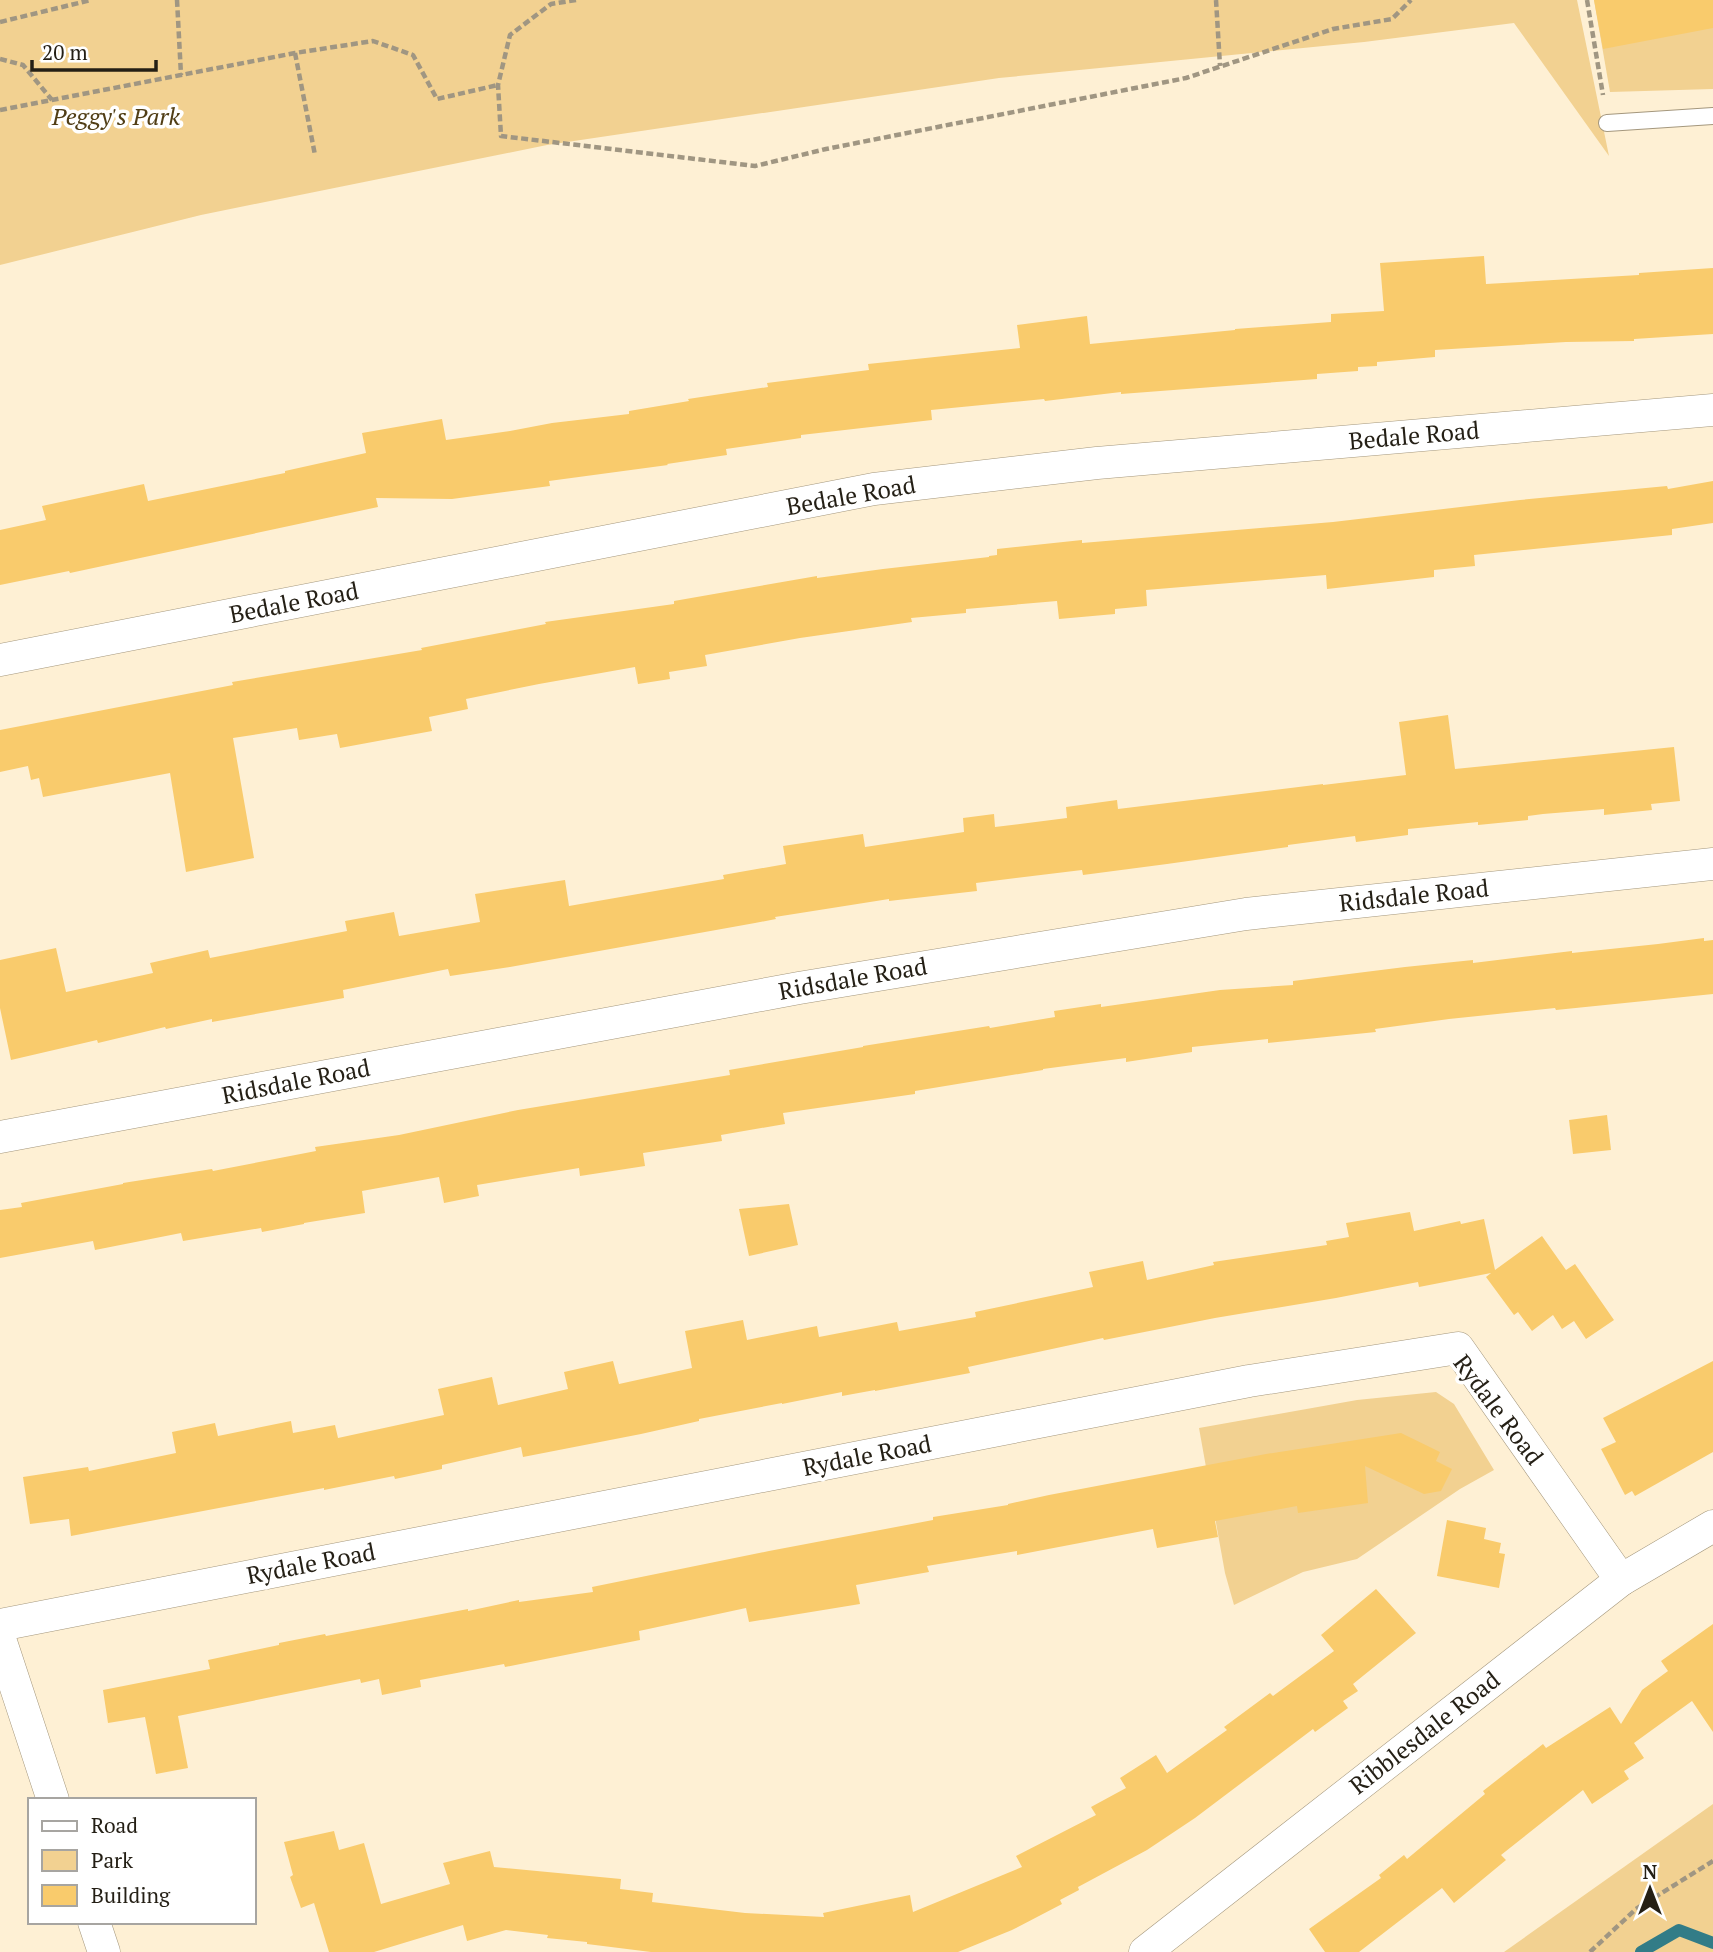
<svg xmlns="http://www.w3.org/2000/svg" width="1713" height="1952" viewBox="0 0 1713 1952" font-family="'PT Serif',serif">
<rect width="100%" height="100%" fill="#fef0d4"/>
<g fill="#f2d191">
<polygon points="0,0 1577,0 1609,156 1514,23 1364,42 999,78 547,145 201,215 0,265"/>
<polygon points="1594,0 1713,0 1713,89 1610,92"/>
<polygon points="1436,1392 1454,1404 1494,1470 1460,1489 1357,1559 1303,1572 1234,1605 1225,1573 1199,1428 1357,1400"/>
<polygon points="1713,1804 1713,1952 1504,1952"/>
</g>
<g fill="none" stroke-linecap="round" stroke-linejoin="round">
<polyline stroke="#327c87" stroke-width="12" points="1641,1952 1679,1930 1713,1943"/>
</g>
<g fill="#f9cb6c">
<polygon points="1594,0 1713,0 1713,28 1603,49"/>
<polygon points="1484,256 1486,284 1639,275 1639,273 1713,268 1713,334 1634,339 1634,341 1566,342 1435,350 1435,357 1377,362 1377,366 1358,367 1358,371 1317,374 1317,379 1121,394 1121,392 1045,401 1044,399 931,410 932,420 801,435 801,438 726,449 727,455 667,464 668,465 549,481 550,486 452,499 376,498 378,507 70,573 69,571 0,585 0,530 46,520 42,506 144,484 148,501 285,473 285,471 366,453 362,433 442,419 446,440 510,431 552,423 629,414 629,411 689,401 688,399 768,387 767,383 869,370 868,364 1020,348 1017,325 1087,316 1090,344 1235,330 1235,329 1331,322 1331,314 1384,311 1380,263"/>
<polygon points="1713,481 1713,523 1672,529 1672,535 1474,555 1475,566 1434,570 1434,577 1327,589 1326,575 1146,590 1147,606 1115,609 1115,614 1059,619 1057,601 966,609 966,613 911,618 912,622 800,638 705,655 707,666 669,672 670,679 638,684 635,667 539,684 466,699 468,709 429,717 432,731 340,748 337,734 299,740 297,728 233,738 254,858 186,872 170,773 43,797 39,778 31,780 28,766 0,772 0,730 233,685 232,682 422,650 421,648 546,624 545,622 674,604 674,601 817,576 817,578 883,569 989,557 989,556 997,555 997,549 1082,540 1082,543 1333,522 1520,500 1667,486 1668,489"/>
<polygon points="1448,715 1455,769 1674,747 1680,801 1651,804 1652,810 1604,815 1604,809 1543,814 1528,816 1528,820 1478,825 1478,822 1408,829 1408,835 1356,842 1355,836 1288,845 1288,847 1167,864 1083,875 1082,870 976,883 977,891 889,901 889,899 775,917 776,919 755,923 510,967 450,976 448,969 343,990 344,998 212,1022 212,1019 166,1029 165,1027 98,1043 97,1040 11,1060 0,1008 0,960 56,948 66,992 153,973 150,963 208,950 210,958 347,931 345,921 394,912 399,936 480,922 475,894 565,880 569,906 724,879 723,875 786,864 783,846 863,834 865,847 964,832 963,818 994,814 995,827 1067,818 1066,807 1117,800 1118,809 1323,784 1323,785 1406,775 1399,722"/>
<polygon points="1704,938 1704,941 1713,940 1713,994 1556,1010 1555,1008 1449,1019 1375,1029 1376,1032 1268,1043 1268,1039 1192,1047 1192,1052 1126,1062 1126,1058 1043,1069 1043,1070 915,1091 915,1094 783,1113 785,1124 721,1135 722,1141 643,1153 645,1166 580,1176 579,1168 477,1185 479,1196 444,1203 439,1177 362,1191 365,1213 304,1223 304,1224 262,1232 261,1228 183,1241 181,1233 95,1250 93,1241 0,1258 0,1210 22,1207 21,1203 123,1184 123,1183 212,1169 213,1171 316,1151 315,1147 399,1135 518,1110 730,1075 729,1070 863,1047 863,1046 989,1026 990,1028 1055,1017 1054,1011 1101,1004 1101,1007 1220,990 1293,985 1293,981 1405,967 1473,960 1473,963 1572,951 1572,953 1658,944"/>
<polygon points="1607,1115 1611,1150 1573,1154 1569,1120"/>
<polygon points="789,1204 798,1245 749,1256 739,1209"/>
<polygon points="1410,1212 1414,1231 1460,1221 1461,1224 1484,1219 1495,1270 1542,1236 1566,1270 1575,1264 1614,1320 1586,1339 1574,1321 1562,1329 1553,1315 1532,1331 1518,1312 1514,1315 1486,1277 1491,1273 1419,1287 1418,1282 1336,1298 1215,1318 1104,1340 1103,1338 968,1367 970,1373 875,1391 875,1390 842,1396 842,1392 782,1404 782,1403 699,1419 699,1421 641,1434 523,1457 521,1447 442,1465 442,1469 395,1479 394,1476 324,1490 324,1488 71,1536 69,1519 30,1524 23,1477 88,1467 89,1471 176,1453 172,1432 215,1423 218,1436 291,1421 293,1433 335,1425 338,1438 444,1415 438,1389 492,1377 498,1405 568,1389 564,1372 613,1361 619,1384 692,1368 685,1331 743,1320 747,1340 817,1326 819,1337 897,1322 899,1331 976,1317 975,1312 1093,1287 1089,1272 1143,1261 1147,1280 1214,1265 1213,1262 1327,1245 1326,1241 1349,1237 1346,1223"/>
<polygon points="1713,1361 1713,1452 1635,1496 1632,1491 1625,1495 1601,1449 1616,1442 1603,1418"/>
<polygon points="1401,1433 1440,1452 1436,1461 1452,1469 1441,1491 1424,1494 1365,1466 1368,1503 1298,1513 1297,1506 1215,1521 1218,1537 1157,1548 1153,1529 1017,1555 1017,1551 927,1566 929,1572 856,1585 860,1604 749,1622 746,1608 639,1631 640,1640 505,1667 504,1664 420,1680 421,1687 382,1695 379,1679 361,1683 360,1679 178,1716 188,1768 156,1774 145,1717 108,1723 103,1690 210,1669 208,1660 279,1645 279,1643 325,1634 326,1636 468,1609 468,1611 519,1600 519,1602 593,1592 592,1587 769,1551 933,1520 933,1517 1008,1505 1008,1504 1049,1495 1266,1454"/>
<polygon points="1447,1520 1486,1528 1484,1539 1501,1543 1499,1553 1505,1554 1499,1588 1437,1576"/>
<polygon points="1376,1589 1416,1633 1353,1684 1358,1691 1343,1701 1348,1708 1315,1732 1313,1729 1195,1818 1147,1850 1078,1887 1079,1890 1060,1900 1062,1904 1012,1930 958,1952 651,1952 587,1944 587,1942 547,1938 548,1935 506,1930 467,1941 463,1925 374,1952 329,1952 314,1903 301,1908 290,1877 293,1875 284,1842 334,1831 339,1850 364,1843 381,1904 450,1884 443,1863 490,1851 494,1867 621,1879 620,1889 653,1893 652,1902 745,1913 824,1917 823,1913 910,1895 913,1912 1022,1867 1016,1856 1096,1815 1091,1807 1126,1788 1120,1778 1156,1755 1167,1773 1227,1730 1224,1727 1270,1693 1273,1696 1334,1651 1321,1635"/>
<polygon points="1713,1624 1713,1732 1692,1701 1634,1743 1644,1758 1624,1771 1629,1779 1592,1804 1583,1790 1501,1855 1506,1860 1454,1903 1442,1888 1359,1952 1325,1952 1309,1929 1381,1878 1379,1875 1404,1855 1407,1859 1485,1794 1483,1791 1543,1744 1546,1748 1610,1707 1621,1724 1642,1690 1668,1671 1661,1661"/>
</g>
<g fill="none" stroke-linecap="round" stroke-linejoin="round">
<defs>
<polyline id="lane" points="1607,123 1713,116"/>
<g id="street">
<polyline points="0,660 874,489 1097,463 1713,410"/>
<polyline points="0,1137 799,988 1246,914 1713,864"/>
<polyline points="0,1625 1249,1381 1458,1348 1621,1580"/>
<polyline points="0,1639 53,1800"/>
<polyline points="94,1922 104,1952"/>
<polyline points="1145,1952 1621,1580 1713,1526"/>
</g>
</defs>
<use href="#lane" stroke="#a4977d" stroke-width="18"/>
<use href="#street" stroke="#a4977d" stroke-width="33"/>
<g stroke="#a09682" stroke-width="4.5" stroke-dasharray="7 3.5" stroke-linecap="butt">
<polyline points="177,0 181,75"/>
<polyline points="576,0 551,4 510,35 498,85 501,136 755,166 826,149 1186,78 1333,29 1392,19 1411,0"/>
<polyline points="1216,0 1220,66"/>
<polyline points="1587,0 1603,95"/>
<polyline points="0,22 91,0"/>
<polyline points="295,53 315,155"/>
<polyline points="0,59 23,65 52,100"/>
<polyline points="0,110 295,53 373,41 413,55 437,99 498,85"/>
<polyline points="1590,1952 1636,1909 1713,1861"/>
</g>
<use href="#lane" stroke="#fff" stroke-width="16"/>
<use href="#street" stroke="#fff" stroke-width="32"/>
</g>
<g text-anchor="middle" stroke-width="7" stroke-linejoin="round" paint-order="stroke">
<g font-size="24" font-style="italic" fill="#513e16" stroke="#fff">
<text x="116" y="125">Peggy's Park</text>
</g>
<g font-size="24" fill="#241f15" stroke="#fff">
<text transform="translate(1414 436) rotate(-5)" y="8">Bedale Road</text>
<text transform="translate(851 496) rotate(-10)" y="8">Bedale Road</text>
<text transform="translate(294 603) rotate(-11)" y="8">Bedale Road</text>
<text transform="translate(1414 896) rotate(-6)" y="8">Ridsdale Road</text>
<text transform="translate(853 979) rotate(-10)" y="8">Ridsdale Road</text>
<text transform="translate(296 1082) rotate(-11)" y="8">Ridsdale Road</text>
<text transform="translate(1498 1410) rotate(53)" y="8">Rydale Road</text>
<text transform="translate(867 1456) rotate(-11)" y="8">Rydale Road</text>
<text transform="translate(311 1564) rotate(-11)" y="8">Rydale Road</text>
<text transform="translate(1425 1733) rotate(-38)" y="8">Ribblesdale Road</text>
</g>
</g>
<rect x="28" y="1798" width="228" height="126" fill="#ffffff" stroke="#a7a5a1" stroke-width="2"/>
<rect x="42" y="1821" width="35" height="10" fill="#ffffff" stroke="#a7a5a1" stroke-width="2"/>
<text x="91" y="1833" font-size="21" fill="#241f15">Road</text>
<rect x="42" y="1850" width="35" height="21" fill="#f2d191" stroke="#a7a5a1" stroke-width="2"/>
<text x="91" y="1868" font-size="21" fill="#241f15">Park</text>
<rect x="42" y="1885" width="35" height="21" fill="#f9cb6c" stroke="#a7a5a1" stroke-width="2"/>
<text x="91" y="1903" font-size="21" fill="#241f15">Building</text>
<g transform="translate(1650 1889)" stroke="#ffffff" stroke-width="5" paint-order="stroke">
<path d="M0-5L12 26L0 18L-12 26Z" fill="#241f15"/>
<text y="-10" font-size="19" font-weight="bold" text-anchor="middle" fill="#241f15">N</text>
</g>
<path d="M32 60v10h124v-10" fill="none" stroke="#241f15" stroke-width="3.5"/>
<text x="42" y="60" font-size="21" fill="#241f15" stroke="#ffffff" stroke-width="5" paint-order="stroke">20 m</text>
</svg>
